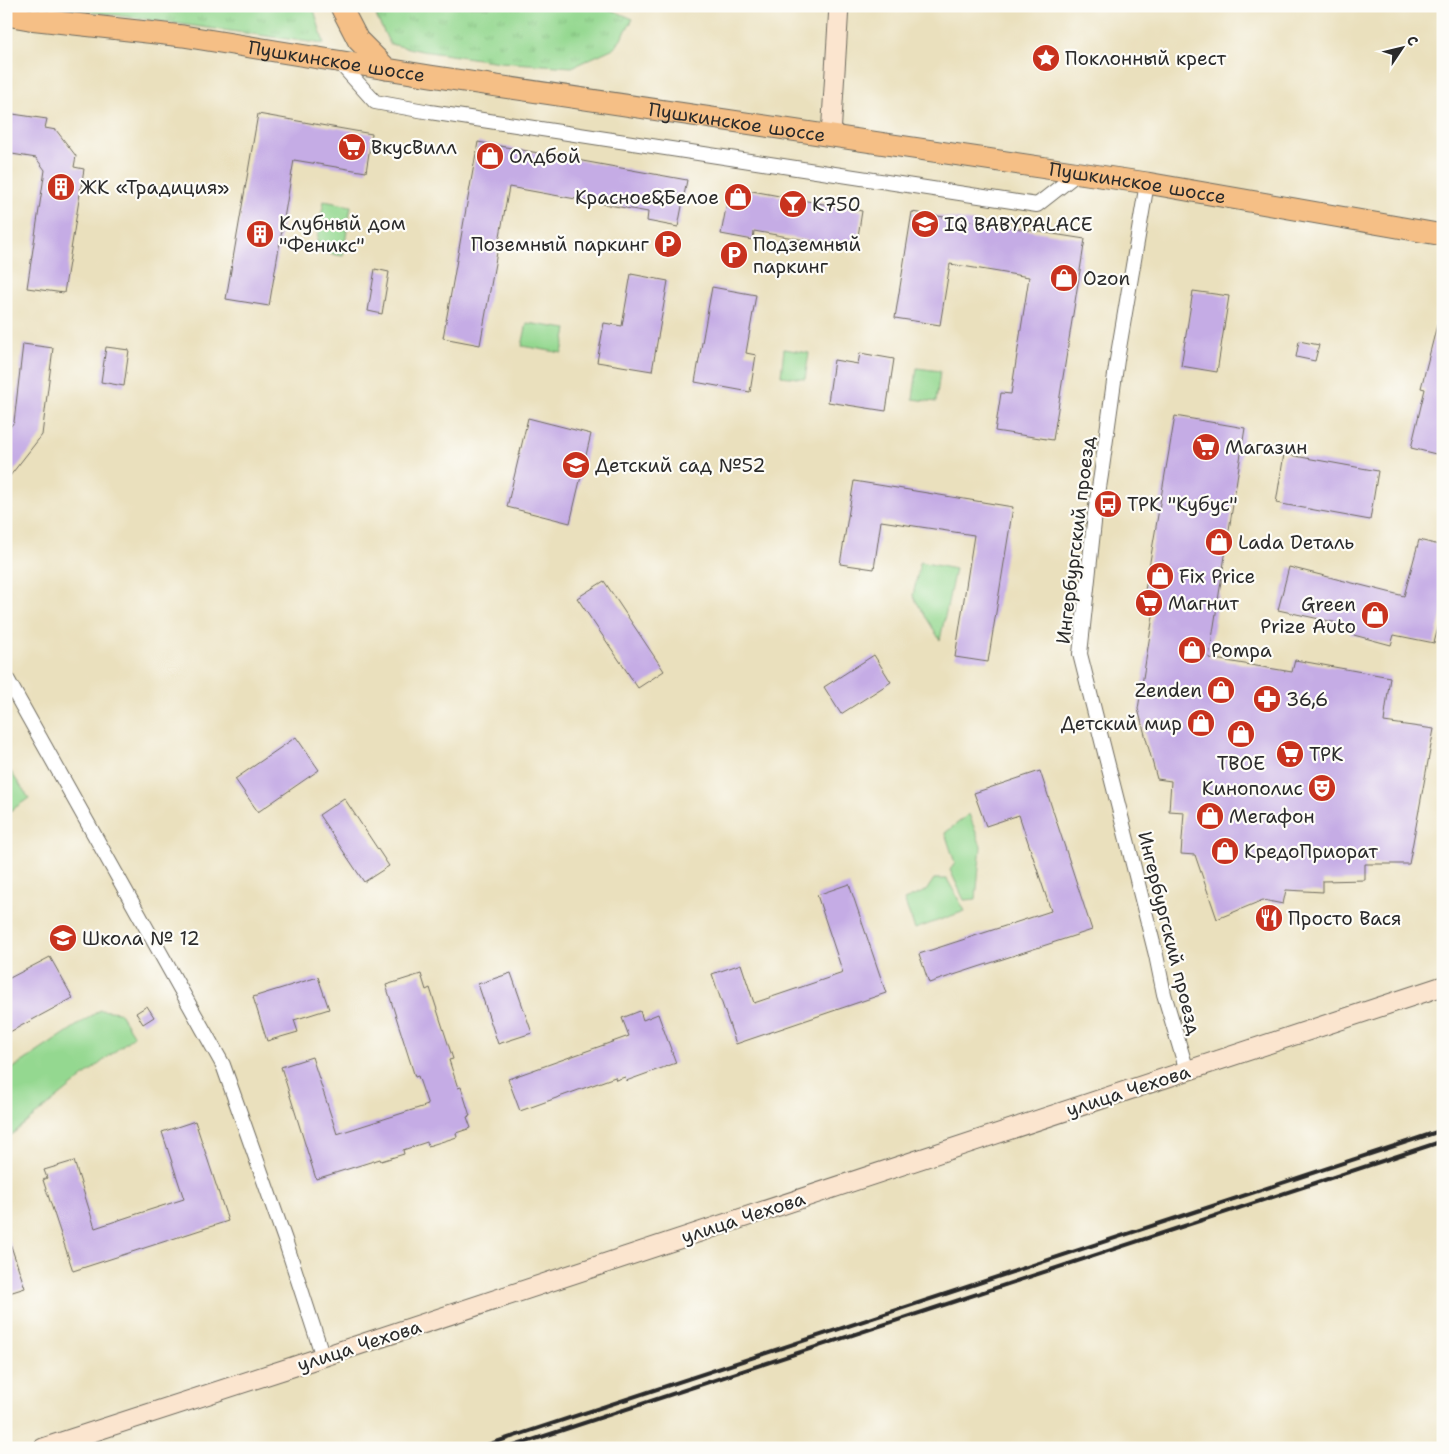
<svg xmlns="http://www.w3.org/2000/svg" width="1449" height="1454" viewBox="0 0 1449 1454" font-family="'Shantell Sans',sans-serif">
<defs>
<pattern id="grass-tufts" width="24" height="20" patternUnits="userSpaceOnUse" patternTransform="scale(1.25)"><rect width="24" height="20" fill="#94d890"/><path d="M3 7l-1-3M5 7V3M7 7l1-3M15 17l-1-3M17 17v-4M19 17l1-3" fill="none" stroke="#80ba7c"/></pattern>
</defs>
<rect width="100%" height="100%" fill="#fdfcf7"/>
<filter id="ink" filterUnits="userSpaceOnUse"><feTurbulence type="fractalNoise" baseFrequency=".02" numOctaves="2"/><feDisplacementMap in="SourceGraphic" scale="10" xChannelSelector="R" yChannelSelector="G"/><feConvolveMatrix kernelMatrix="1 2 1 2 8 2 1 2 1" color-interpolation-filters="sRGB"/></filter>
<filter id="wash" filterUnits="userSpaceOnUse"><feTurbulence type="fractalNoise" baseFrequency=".0096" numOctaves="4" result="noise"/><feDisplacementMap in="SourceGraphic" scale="20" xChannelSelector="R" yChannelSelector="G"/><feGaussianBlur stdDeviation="1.12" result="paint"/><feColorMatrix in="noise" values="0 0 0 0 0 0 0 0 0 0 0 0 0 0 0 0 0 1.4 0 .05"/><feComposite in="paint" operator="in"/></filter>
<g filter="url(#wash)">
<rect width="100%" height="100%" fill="#eae0bd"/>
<g fill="url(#grass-tufts)" stroke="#60825e">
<polygon points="49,6 313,6 324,44"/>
<polygon points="375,6 602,6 633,19 616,47 572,67 500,62 422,51 390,44 377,18"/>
</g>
<g fill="#94d890" stroke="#60825e">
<polygon points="324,201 351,206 343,256 315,251"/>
<polygon points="527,323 567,329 562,353 522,346"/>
<polygon points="784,349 809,353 805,379 781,376"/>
<polygon points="917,368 940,371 936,402 913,399"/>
<polygon points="920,562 955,569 940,640 913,596"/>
<polygon points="6,765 29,798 6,814"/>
<polygon points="969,814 981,846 976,899 964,900 950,870 955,863 945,833"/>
<polygon points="934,879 947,879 965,911 915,929 904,900 926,891"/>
<polygon points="100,1010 119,1012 134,1036 6,1139 6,1073"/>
</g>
<g id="blocks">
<g fill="#c5ace5">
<polygon points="6,113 47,119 45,128 56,130 76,156 74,167 84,169 64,293 27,288 45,170 36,158 6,153"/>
<polygon points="258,114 372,134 366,172 294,160 269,306 226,299"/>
<polygon points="478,142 687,180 678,227 647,221 648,212 509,187 480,345 443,338"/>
<polygon points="730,187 862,211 856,249 754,231 753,240 721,234"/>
<polygon points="912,212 1085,239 1053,440 995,431 1001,393 1011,394 1029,277 950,264 940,325 895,318"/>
<polygon points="375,269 389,272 382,314 368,311"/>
<polygon points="631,274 668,281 652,371 597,362 604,323 622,326"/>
<polygon points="712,287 756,295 746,353 756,355 750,392 695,382"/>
<polygon points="1193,291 1229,296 1217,372 1181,366"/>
<polygon points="1438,321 1443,321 1443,444 1440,455 1411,448 1425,389 1421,388"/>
<polygon points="1299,341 1319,345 1315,361 1296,357"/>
<polygon points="23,344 53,348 42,435 6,481 6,432 14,422"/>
<polygon points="106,347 129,350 124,386 101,382"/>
<polygon points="860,353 894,359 886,411 828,402 834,360 858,364"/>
<polygon points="1175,416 1245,428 1209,658 1292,672 1295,660 1390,677 1384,722 1434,729 1409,864 1365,864 1365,880 1323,881 1323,892 1286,890 1283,904 1263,900 1217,919 1195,855 1181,854 1184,812 1169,811 1171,781 1157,779 1138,709 1154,610 1142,608"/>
<polygon points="528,418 591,434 570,523 507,507"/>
<polygon points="1284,454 1378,471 1370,520 1276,503"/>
<polygon points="854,481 1013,507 988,662 955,657 974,535 881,521 874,569 840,564"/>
<polygon points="1419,540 1443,546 1443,609 1434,643 1394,635 1391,645 1350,634 1352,626 1278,610 1289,567 1404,596"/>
<polygon points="604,581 664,671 638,688 577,598"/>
<polygon points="874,655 891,682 841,714 824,687"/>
<polygon points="296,737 319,770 258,812 235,779"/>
<polygon points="1040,771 1092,930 929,983 919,954 1051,911 1019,815 986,826 974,793"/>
<polygon points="344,798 389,866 364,882 319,815"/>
<polygon points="849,884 886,993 736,1044 712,974 741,964 754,1003 843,973 817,895"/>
<polygon points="50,957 73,998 6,1034 6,980"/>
<polygon points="511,973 532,1033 498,1044 478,984"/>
<polygon points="421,974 426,990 430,988 453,1059 449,1060 458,1088 461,1087 470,1116 467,1117 471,1128 456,1133 457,1137 428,1146 427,1142 403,1150 404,1154 381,1161 380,1159 316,1179 281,1067 312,1057 337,1134 428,1105 418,1076 415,1077 386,985"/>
<polygon points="318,977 329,1009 294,1020 298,1032 267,1041 253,997"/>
<polygon points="147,1006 154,1017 143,1024 136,1013"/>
<polygon points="640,1011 643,1020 658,1014 676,1063 626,1081 625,1077 616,1080 615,1077 520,1111 508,1079 629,1036 622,1018"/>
<polygon points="195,1121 228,1221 73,1271 43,1180 47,1178 44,1170 74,1161 95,1228 140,1213 184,1199 162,1132"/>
<polygon points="9,1240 25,1288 6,1294 6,1241"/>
</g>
</g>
</g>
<g filter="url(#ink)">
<use href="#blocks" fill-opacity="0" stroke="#6e6a5e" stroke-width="1"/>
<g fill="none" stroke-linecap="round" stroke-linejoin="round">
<defs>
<g id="street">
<polyline points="339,62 375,102 430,112 1037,205 1078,173"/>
<polyline points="1147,183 1117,360 1101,475 1095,513 1080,654 1156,955 1164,994 1187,1071"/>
<polyline points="6,677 223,1065 285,1240 323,1357"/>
</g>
<g id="secondary">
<polyline points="831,136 839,6"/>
<polyline points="43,1448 289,1368 1443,986"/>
</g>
<g id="primary">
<polyline points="342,6 342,9 358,40 387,69"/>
<path id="s1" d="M 6,15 L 29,19 L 183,36 L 430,76 L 1147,183 L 1443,235"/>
</g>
</defs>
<use href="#street" stroke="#6e6a5e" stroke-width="16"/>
<use href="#secondary" stroke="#6e6a5e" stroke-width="21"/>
<use href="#primary" stroke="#6e6a5e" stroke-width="23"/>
<use href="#street" stroke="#fff" stroke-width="14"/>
<use href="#secondary" stroke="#fbe5cf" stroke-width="19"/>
<use href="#primary" stroke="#f5bf86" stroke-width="21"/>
<g stroke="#2b2b2b" stroke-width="4">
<polyline points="478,1448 1443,1130"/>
<polyline points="508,1448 1443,1141"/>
</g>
</g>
</g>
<defs>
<symbol id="sight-disc" viewBox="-11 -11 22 22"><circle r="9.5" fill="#c8321e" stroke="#fdfcf7"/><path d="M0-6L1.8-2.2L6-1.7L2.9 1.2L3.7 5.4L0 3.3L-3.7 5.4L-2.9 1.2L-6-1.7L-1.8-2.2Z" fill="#fff"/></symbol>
<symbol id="supermarket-disc" viewBox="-11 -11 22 22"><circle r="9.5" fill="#c8321e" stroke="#fdfcf7"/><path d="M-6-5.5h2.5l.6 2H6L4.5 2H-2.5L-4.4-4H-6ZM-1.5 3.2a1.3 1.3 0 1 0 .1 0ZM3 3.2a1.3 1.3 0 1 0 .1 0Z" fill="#fff"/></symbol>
<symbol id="shop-disc" viewBox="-11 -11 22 22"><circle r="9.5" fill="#c8321e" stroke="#fdfcf7"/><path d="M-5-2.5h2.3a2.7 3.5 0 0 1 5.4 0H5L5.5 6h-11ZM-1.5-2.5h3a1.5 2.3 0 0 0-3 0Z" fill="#fff"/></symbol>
<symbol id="building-disc" viewBox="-11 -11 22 22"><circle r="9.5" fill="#c8321e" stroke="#fdfcf7"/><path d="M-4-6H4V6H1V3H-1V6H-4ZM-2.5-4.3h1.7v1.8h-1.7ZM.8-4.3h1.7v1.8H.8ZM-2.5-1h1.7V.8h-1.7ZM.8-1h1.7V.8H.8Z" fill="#fff"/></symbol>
<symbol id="bar-disc" viewBox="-11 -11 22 22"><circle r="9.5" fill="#c8321e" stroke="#fdfcf7"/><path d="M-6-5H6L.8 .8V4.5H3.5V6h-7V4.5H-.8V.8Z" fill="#fff"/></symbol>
<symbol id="school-disc" viewBox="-11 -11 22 22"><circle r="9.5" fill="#c8321e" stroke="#fdfcf7"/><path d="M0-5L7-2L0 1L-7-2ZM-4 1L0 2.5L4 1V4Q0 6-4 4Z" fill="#fff"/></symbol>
<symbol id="parking-disc" viewBox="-11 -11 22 22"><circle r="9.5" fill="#c8321e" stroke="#fdfcf7"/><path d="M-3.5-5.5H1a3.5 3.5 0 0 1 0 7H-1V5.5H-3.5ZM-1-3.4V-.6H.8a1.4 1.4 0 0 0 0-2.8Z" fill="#fff"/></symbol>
<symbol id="bus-disc" viewBox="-11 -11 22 22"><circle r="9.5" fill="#c8321e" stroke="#fdfcf7"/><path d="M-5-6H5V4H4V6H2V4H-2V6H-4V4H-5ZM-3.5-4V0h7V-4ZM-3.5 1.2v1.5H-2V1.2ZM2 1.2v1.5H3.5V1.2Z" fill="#fff"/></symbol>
<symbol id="pharmacy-disc" viewBox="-11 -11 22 22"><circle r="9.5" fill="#c8321e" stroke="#fdfcf7"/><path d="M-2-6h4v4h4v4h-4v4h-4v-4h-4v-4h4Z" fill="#fff"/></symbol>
<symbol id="theatre-disc" viewBox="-11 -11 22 22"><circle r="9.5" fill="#c8321e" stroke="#fdfcf7"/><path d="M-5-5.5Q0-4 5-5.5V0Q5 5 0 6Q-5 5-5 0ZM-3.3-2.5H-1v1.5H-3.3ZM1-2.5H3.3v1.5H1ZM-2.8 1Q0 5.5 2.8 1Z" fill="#fff"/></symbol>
<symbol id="restaurant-disc" viewBox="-11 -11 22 22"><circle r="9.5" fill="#c8321e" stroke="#fdfcf7"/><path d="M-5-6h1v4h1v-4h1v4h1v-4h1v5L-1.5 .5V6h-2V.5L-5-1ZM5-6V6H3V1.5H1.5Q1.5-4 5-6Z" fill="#fff"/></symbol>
</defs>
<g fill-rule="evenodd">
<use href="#sight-disc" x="1030" y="42" width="32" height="32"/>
<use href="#supermarket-disc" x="336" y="131" width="32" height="32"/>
<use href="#shop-disc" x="474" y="140" width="32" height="32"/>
<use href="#building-disc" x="45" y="171" width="32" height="32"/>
<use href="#shop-disc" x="722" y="181" width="32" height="32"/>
<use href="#bar-disc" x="777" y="188" width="32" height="32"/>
<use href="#school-disc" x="909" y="208" width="32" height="32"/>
<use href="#building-disc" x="244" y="218" width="32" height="32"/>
<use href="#parking-disc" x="652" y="228" width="32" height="32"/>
<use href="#parking-disc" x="718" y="239" width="32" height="32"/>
<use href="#shop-disc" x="1048" y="262" width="32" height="32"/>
<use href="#supermarket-disc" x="1190" y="431" width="32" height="32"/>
<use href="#school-disc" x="560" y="449" width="32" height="32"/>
<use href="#bus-disc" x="1092" y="488" width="32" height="32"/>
<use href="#shop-disc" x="1203" y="526" width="32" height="32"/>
<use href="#shop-disc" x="1144" y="560" width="32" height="32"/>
<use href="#supermarket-disc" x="1133" y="587" width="32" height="32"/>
<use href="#shop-disc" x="1359" y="599" width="32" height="32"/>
<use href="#shop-disc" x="1176" y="634" width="32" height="32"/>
<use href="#shop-disc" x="1205" y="674" width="32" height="32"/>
<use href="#pharmacy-disc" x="1251" y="683" width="32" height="32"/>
<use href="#shop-disc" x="1185" y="707" width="32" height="32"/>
<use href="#shop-disc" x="1225" y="718" width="32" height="32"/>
<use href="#supermarket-disc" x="1274" y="738" width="32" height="32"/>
<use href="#theatre-disc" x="1306" y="772" width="32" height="32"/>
<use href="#shop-disc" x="1194" y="800" width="32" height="32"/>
<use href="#shop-disc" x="1209" y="835" width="32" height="32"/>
<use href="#restaurant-disc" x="1253" y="902" width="32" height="32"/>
<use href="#school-disc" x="47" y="922" width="32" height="32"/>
</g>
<g text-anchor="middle" stroke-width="4.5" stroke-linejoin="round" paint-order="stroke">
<g font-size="19" fill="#2b2b2b" stroke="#fdfcf7" text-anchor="start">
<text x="1065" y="65">Поклонный крест</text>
<text x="371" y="154">ВкусВилл</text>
<text x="509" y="163">Олдбой</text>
<text x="80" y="194">ЖК «Традиция»</text>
<text x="719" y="204" text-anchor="end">Красное&amp;Белое</text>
<text x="812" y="211">К750</text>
<text x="279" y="230">Клубный дом<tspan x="279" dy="22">"Феникс"</tspan></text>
<text x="944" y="231">IQ BABYPALACE</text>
<text x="649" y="251" text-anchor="end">Поземный паркинг</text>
<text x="753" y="251">Подземный<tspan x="753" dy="22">паркинг</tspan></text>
<text x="1083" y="285">Ozon</text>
<text x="1225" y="454">Магазин</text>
<text x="595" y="472">Детский сад №52</text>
<text x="1127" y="511">ТРК "Кубус"</text>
<text x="1238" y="549">Lada Dеталь</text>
<text x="1179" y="583">Fix Price</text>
<text x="1168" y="610">Магнит</text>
<text x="1356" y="611" text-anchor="end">Green<tspan x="1356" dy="22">Prize Auto</tspan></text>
<text x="1211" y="657">Pompa</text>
<text x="1202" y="697" text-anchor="end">Zenden</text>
<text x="1286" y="706">36,6</text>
<text x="1182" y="730" text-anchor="end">Детский мир</text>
<text x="1309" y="761">ТРК</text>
<text x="1241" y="770" text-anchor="middle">ТВОЕ</text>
<text x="1303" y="795" text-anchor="end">Кинополис</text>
<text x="1229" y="823">Мегафон</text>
<text x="1244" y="858">КредоПриорат</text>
<text x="1288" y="925">Просто Вася</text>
<text x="82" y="945">Школа № 12</text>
</g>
<g font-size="19" fill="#2b2b2b" stroke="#fdfcf7">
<text dy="7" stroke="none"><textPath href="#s1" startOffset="334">Пушкинское шоссе</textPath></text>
<text dy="7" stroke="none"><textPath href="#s1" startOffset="739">Пушкинское шоссе</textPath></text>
<text dy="7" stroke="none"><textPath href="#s1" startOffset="1144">Пушкинское шоссе</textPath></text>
<text transform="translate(1075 540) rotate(-83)" y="7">Ингербургский проезд</text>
<text transform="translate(1170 933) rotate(76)" y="7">Ингербургский проезд</text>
<text transform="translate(1128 1090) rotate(-18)" y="7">улица Чехова</text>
<text transform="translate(743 1217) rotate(-18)" y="7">улица Чехова</text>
<text transform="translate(359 1345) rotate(-18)" y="7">улица Чехова</text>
</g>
</g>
<rect width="1449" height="1454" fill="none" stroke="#fdfcf7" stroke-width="25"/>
<g transform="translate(1402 48) rotate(55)" stroke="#fdfcf7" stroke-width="4" paint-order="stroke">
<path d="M0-4L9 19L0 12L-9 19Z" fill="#2b2b2b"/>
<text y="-8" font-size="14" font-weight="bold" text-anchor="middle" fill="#2b2b2b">С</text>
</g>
</svg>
